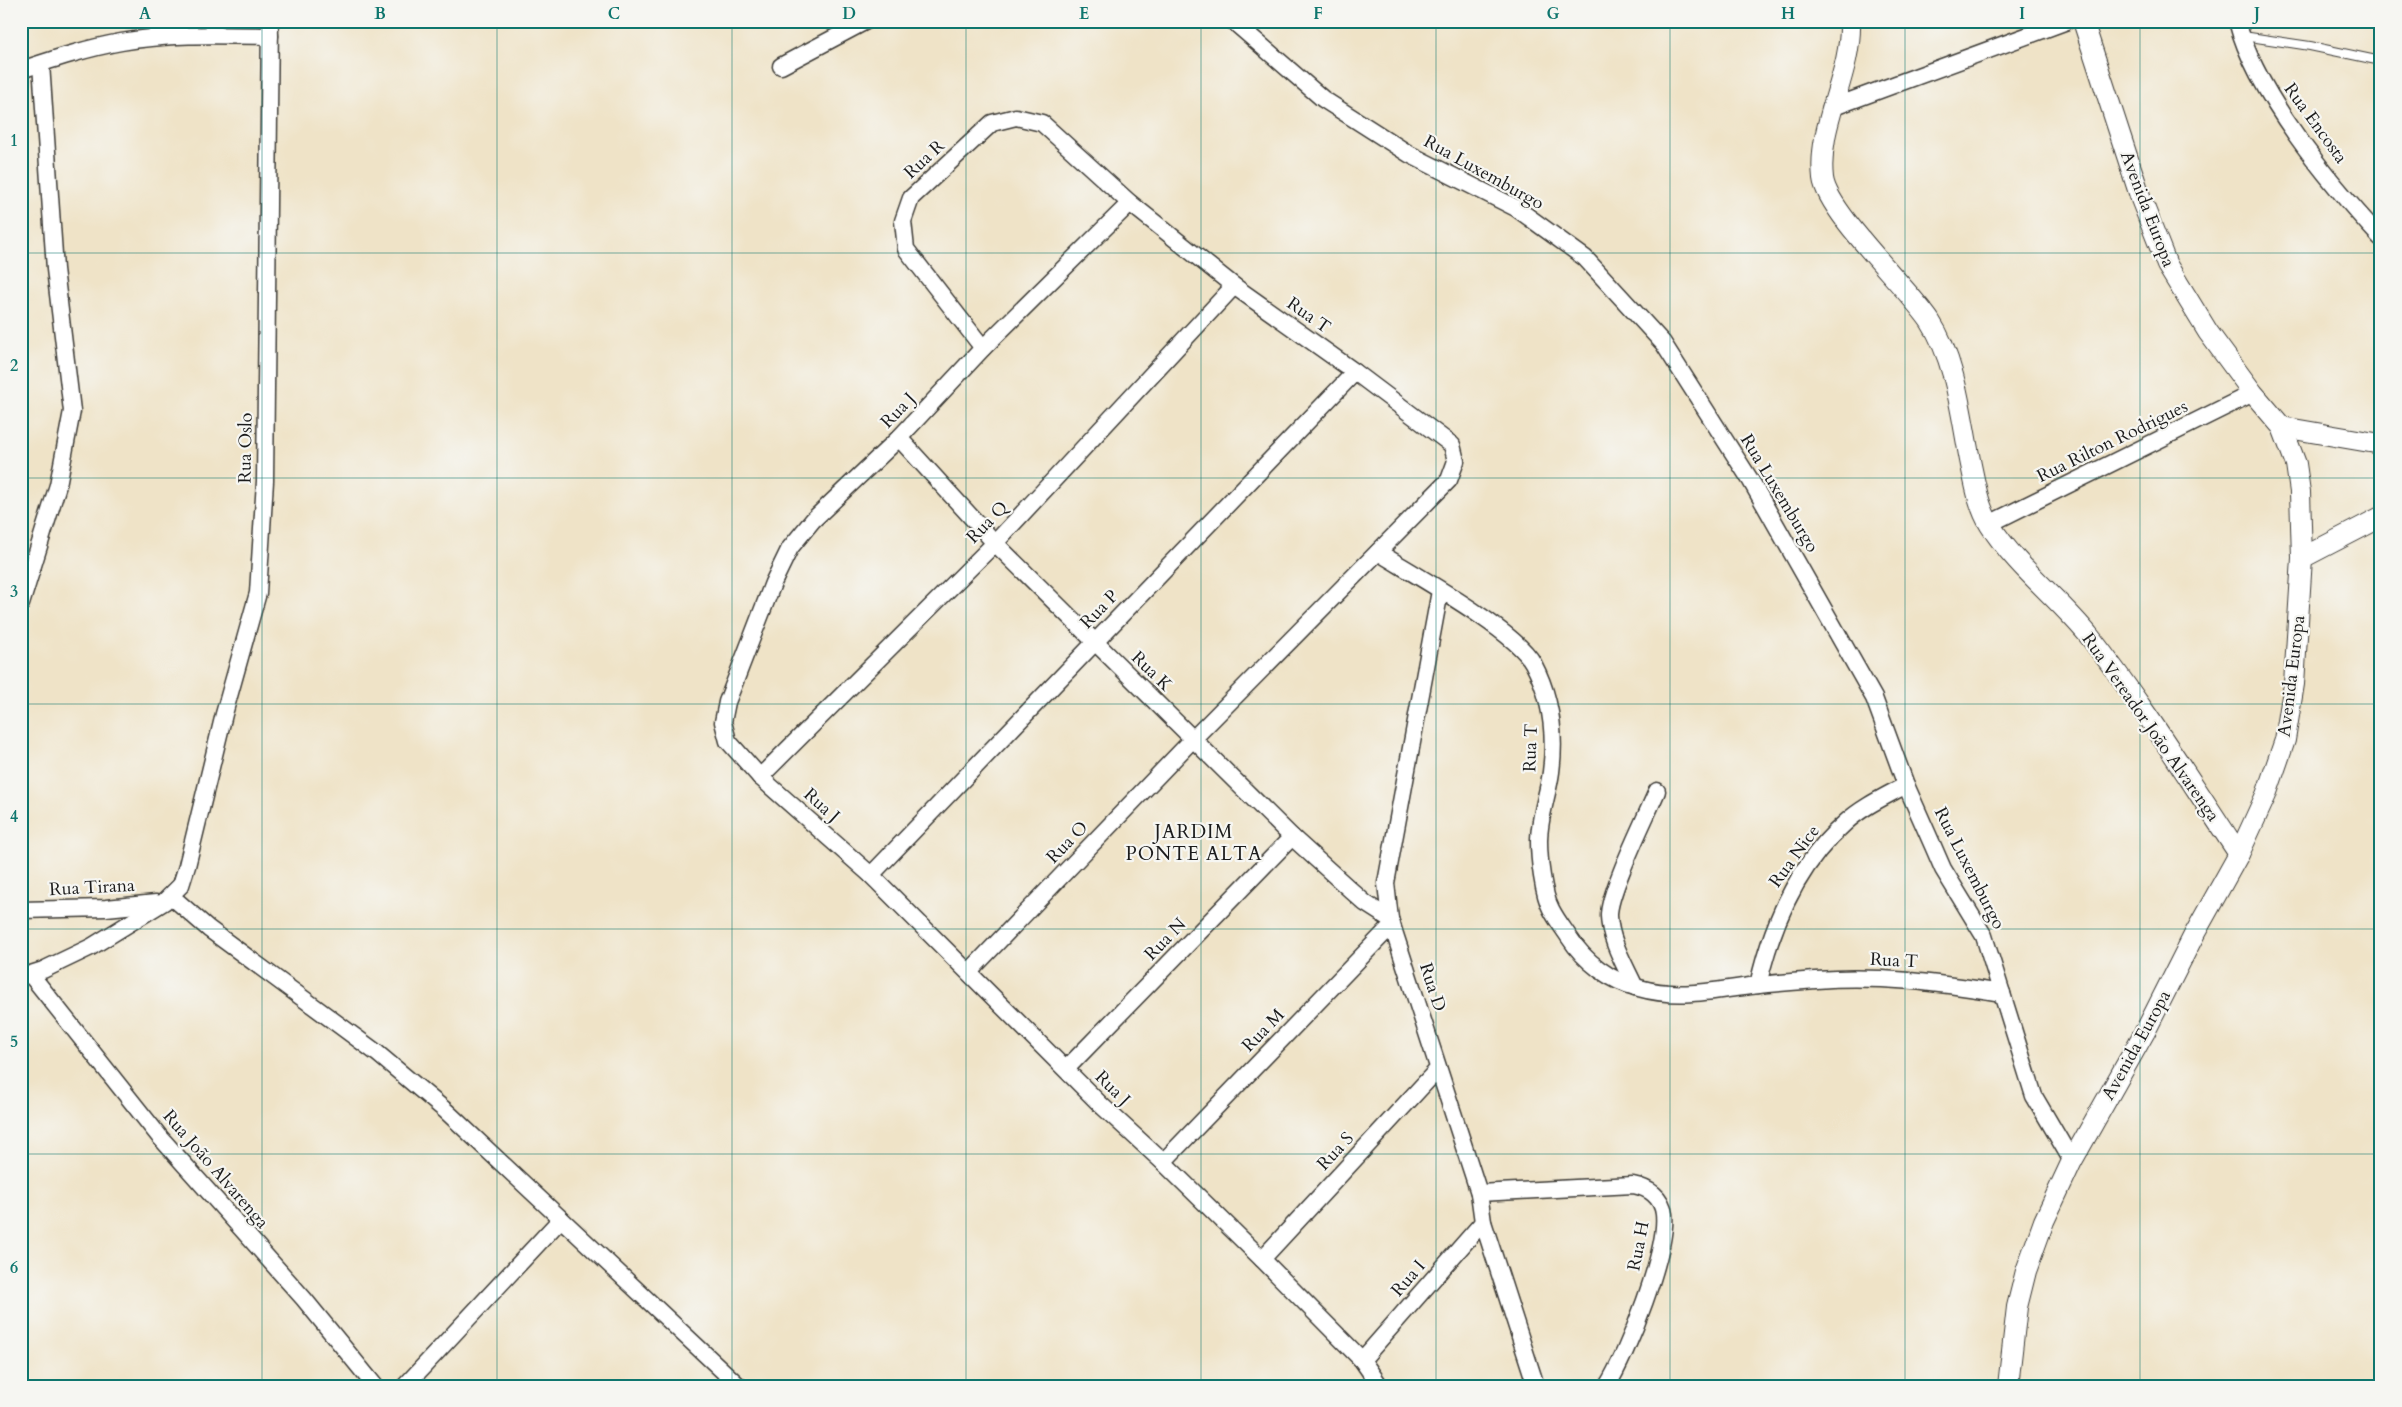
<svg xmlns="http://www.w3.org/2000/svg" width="2402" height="1407" viewBox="0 0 2402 1407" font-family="Cardo,serif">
<rect width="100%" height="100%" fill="#f6f6f2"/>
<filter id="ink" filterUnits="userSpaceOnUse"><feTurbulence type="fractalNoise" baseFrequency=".02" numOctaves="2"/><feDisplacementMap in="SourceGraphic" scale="10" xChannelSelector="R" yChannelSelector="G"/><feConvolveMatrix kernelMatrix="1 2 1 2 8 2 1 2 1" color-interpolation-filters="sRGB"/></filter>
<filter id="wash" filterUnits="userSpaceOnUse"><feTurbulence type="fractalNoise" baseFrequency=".0096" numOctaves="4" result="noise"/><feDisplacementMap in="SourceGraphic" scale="20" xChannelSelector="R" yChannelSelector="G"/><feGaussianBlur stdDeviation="1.12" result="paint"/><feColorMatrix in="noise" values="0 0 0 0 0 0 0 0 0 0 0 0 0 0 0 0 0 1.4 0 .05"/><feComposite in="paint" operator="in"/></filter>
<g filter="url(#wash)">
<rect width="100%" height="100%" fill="#efe3c7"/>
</g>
<g filter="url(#ink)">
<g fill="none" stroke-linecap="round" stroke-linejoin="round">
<defs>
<polyline id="service" points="2243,36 2310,46 2381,61"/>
<g id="minor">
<polyline points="1233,21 1323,99 1409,154 1516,208 1585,258 1663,343 1751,481 1874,698 1906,785 1933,846 1943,869 1984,936 2034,1096 2072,1161"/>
<path d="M 2237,21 C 2256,94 2330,183 2381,238"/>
<polyline points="781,66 866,21"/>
<path d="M 21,70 C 54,59 87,48 121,42 C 170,33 220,35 270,36"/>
<polyline points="1831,108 2067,21"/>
<polyline points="1130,203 983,348 899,438 813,520 790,548 773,583 727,702 723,722 728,741 760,777 871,875 1101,1105 1163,1162 1262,1259 1362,1360 1380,1386"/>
<polyline points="899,438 995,543 1292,837 1365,903 1390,919"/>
<polyline points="1989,524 2253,393"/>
<path d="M 1378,552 C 1413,574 1515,630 1533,663 C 1551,697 1556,733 1551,772 C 1548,795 1539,817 1539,841 C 1539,859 1543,894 1551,909 C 1556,919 1563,928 1569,937 C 1585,962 1610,981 1639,988 C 1677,999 1712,991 1750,986 C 1772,983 1794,982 1816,980 C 1879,975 1940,983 2002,993"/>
<polyline points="1440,591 1386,883 1390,919 1479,1193 1483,1222 1536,1386"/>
<polyline points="21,604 58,485 72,411 55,269 41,64"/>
<polyline points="760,777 995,543 1234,286"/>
<polyline points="871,875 1355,372"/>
<polyline points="171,896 209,929 377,1053 446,1111 739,1386"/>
<polyline points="21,910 106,908 156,903"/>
<polyline points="969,972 1193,739 1449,480 1456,461 1452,445 1355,372 1234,286 1130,203 1042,123 1016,117 992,123 911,198 903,221 906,249 983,348"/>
<polyline points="31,975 159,1136 304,1299 375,1386"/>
<polyline points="21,977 43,970 91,947 164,902 181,885 187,866 224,714 258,593 265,481 270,21"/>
<path d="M 1758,985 C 1772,924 1797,865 1845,823 C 1862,807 1886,796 1906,785"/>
<path d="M 1635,987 C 1625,965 1610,941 1609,916 C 1608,893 1646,817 1657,791"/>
<polyline points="1066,1069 1292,837"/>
<polyline points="1163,1162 1392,925"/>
<path d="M 1479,1193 L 1633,1185 C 1649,1188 1662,1197 1664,1214 C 1668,1250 1627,1355 1607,1386"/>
<polyline points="1262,1259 1438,1069"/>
<polyline points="1362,1360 1483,1222"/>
<polyline points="405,1386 561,1219"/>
</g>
<g id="tertiary">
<path d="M 1850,21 C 1852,75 1817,124 1823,178 C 1827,212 1908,288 1930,321 C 1957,363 1961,417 1971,465 C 1975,484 1979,508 1990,525 C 2017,568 2059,598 2090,637 C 2144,706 2190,781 2239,854"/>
<polyline points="2282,427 2381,444"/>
<polyline points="2302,558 2381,517"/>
<polyline points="2008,1386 2017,1307 2026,1271 2044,1221 2072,1161 2147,1028 2195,933 2239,854 2266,795 2285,740 2294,684 2302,558 2300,492 2296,464 2282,427 2253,393 2208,332 2167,265 2141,199 2083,21"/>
</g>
</defs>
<use href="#service" stroke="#3c3a36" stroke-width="10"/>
<use href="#minor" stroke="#3c3a36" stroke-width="19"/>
<use href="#tertiary" stroke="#3c3a36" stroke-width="22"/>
<use href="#service" stroke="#fff" stroke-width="8"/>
<use href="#minor" stroke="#fff" stroke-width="16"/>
<use href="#tertiary" stroke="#fff" stroke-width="20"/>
</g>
</g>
<path fill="none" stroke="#0f766e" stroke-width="1" stroke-opacity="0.55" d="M 262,21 L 262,1386M 497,21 L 497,1386M 732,21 L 732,1386M 966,21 L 966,1386M 1201,21 L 1201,1386M 1436,21 L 1436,1386M 1670,21 L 1670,1386M 1905,21 L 1905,1386M 2140,21 L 2140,1386M 21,253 L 2381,253M 21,478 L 2381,478M 21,704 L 2381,704M 21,929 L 2381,929M 21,1154 L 2381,1154"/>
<g text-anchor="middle" stroke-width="4.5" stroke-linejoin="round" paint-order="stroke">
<g font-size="18" fill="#1c1c1c" stroke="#f6f6f2">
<text transform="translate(2316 123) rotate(54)" y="6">Rua Encosta</text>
<text transform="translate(924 159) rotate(-43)" y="6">Rua R</text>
<text transform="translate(1484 172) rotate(29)" y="6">Rua Luxemburgo</text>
<text transform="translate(2148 209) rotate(69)" y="6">Avenida Europa</text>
<text transform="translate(1309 315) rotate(35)" y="6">Rua T</text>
<text transform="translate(898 410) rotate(-46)" y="6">Rua J</text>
<text transform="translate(2112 441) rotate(-26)" y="6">Rua Rilton Rodrigues</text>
<text transform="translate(245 448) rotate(-89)" y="6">Rua Oslo</text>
<text transform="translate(1780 493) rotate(59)" y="6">Rua Luxemburgo</text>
<text transform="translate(987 522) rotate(-46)" y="6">Rua Q</text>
<text transform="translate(1099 609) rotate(-46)" y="6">Rua P</text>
<text transform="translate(1152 671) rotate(44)" y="6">Rua K</text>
<text transform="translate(2291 676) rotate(-83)" y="6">Avenida Europa</text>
<text transform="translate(2151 727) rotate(55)" y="6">Rua Vereador João Alvarenga</text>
<text transform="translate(1530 748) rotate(-88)" y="6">Rua T</text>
<text transform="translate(822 805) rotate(42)" y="6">Rua J</text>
<text transform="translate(1067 842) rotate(-46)" y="6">Rua O</text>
<text transform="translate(1794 856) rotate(-54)" y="6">Rua Nice</text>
<text transform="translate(1970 868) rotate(63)" y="6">Rua Luxemburgo</text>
<text transform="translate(92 887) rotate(-3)" y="6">Rua Tirana</text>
<text transform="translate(1165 939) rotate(-46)" y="6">Rua N</text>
<text transform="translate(1894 960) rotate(3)" y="6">Rua T</text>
<text transform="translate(1433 987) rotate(72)" y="6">Rua D</text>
<text transform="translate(1263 1030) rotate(-46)" y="6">Rua M</text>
<text transform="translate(2136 1045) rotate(-61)" y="6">Avenida Europa</text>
<text transform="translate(1113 1088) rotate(45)" y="6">Rua J</text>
<text transform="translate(1335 1151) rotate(-47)" y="6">Rua S</text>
<text transform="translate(216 1169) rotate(49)" y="6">Rua João Alvarenga</text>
<text transform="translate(1638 1246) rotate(-79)" y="6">Rua H</text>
<text transform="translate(1408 1278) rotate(-49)" y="6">Rua I</text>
</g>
<g font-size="19" letter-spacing="1" fill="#1c1c1c" stroke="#f6f6f2">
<text x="1194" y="838">JARDIM<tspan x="1194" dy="22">PONTE ALTA</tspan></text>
</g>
</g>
<rect width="2402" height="1407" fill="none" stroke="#f6f6f2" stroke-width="55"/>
<rect x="28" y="28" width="2346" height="1352" fill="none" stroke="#0f766e" stroke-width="2"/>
<g font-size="16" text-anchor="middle" font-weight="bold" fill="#0f766e">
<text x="145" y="19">A</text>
<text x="380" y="19">B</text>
<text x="614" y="19">C</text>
<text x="849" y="19">D</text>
<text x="1084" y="19">E</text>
<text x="1318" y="19">F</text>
<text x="1553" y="19">G</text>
<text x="1788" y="19">H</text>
<text x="2022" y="19">I</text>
<text x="2257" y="19">J</text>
<text x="14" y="146">1</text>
<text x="14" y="371">2</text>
<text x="14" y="597">3</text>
<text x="14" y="822">4</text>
<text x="14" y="1047">5</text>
<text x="14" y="1273">6</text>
</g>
</svg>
